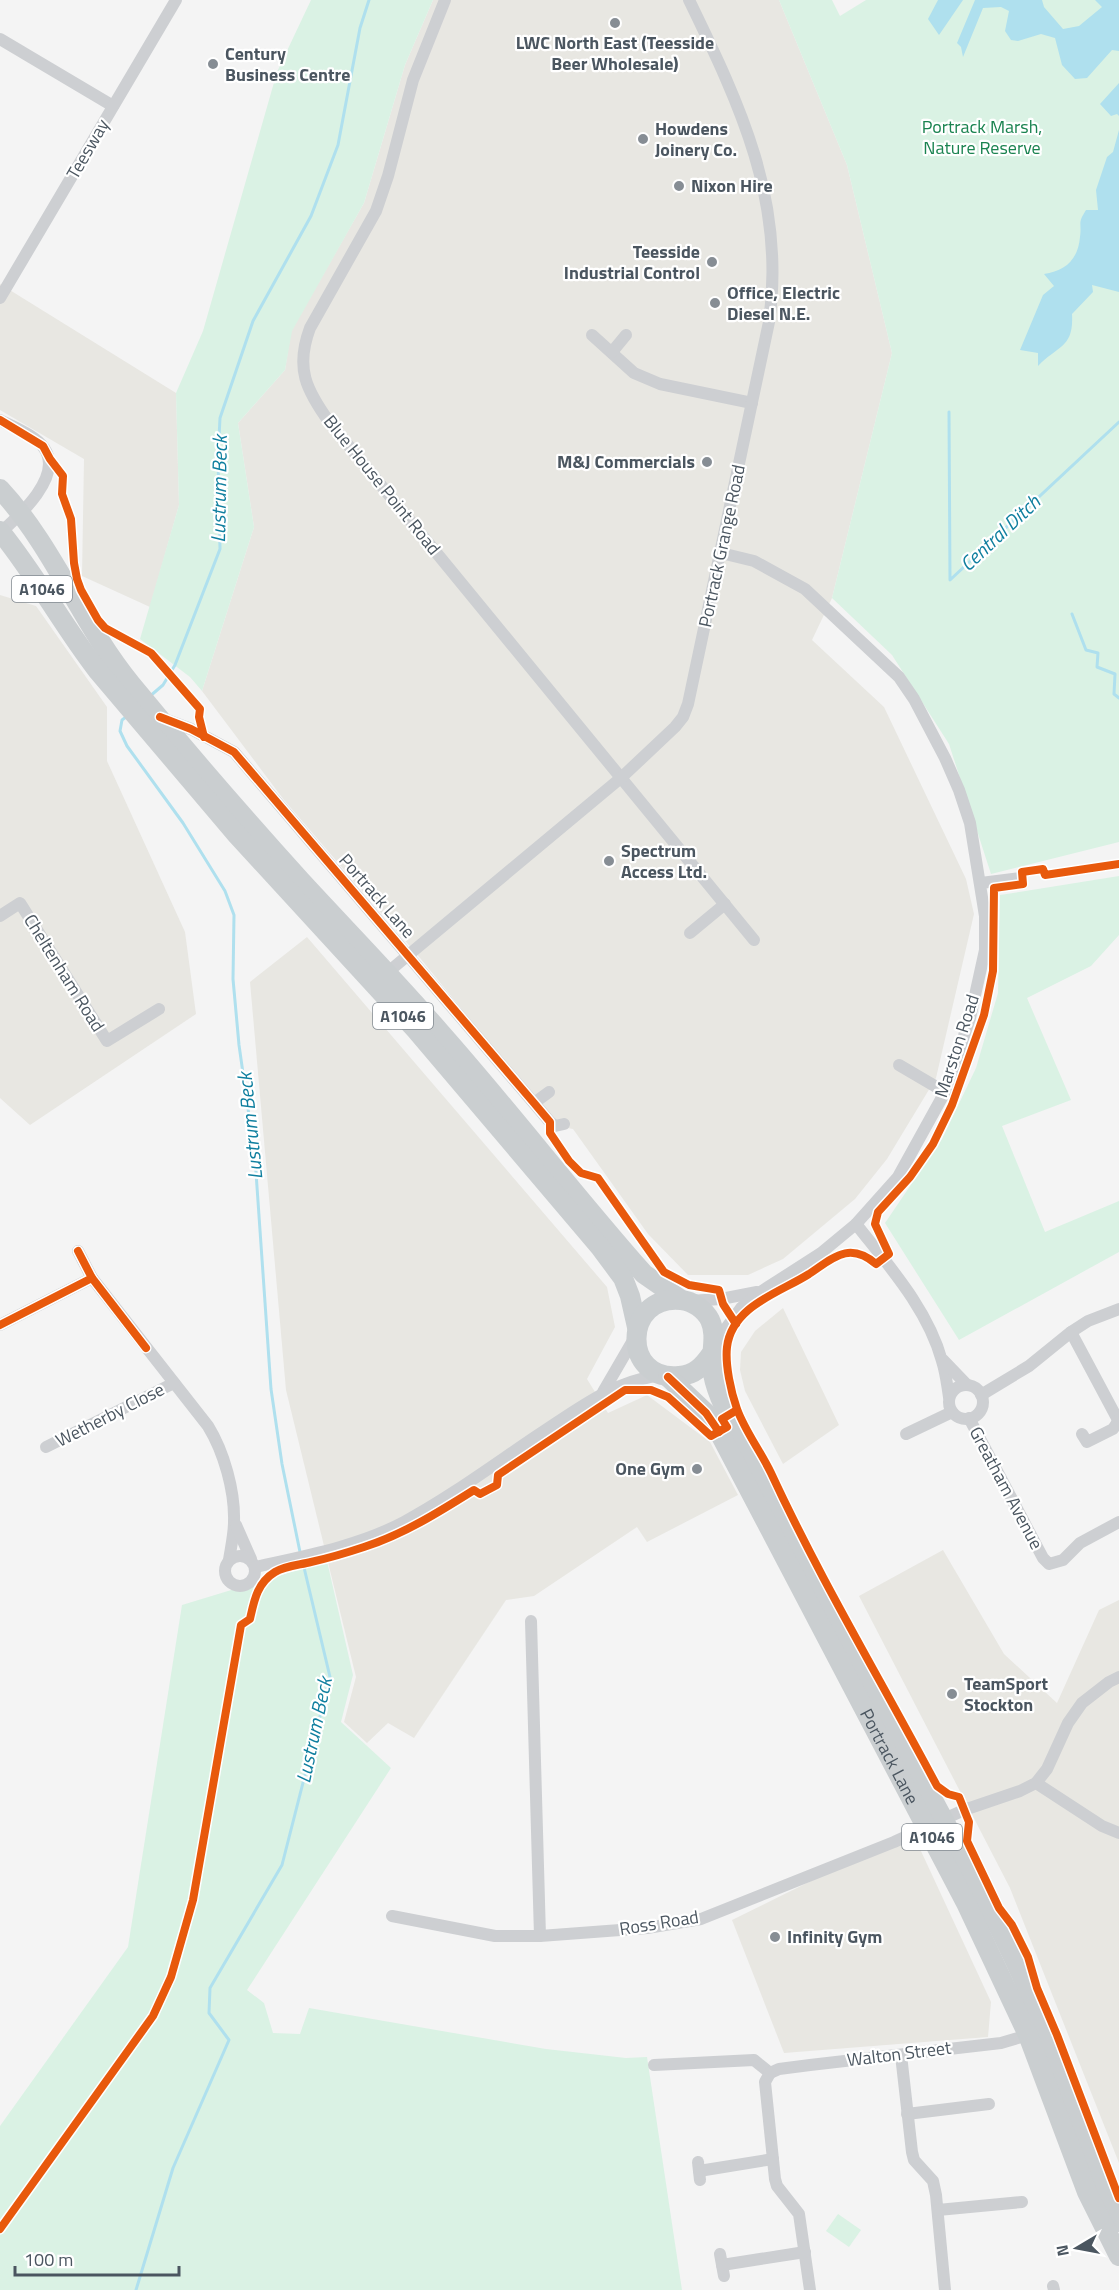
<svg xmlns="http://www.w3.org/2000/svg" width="1119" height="2290" viewBox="0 0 1119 2290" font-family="'Titillium Web',sans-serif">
<rect width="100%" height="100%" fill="#f4f4f4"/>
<g fill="#e8e7e2">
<polygon points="433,0 779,0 847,165 892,353 832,598 812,640 884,707 966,879 974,914 936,1078 887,1159 855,1199 783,1259 748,1275 688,1275 648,1234 573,1129 557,1126 420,958 284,800 202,691 254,527 238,423 285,370 291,331 364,203 405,65"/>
<polygon points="0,284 176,393 179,505 150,607 82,576 84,459 0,410"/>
<polygon points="0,595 36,606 107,707 107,761 185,932 196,1014 30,1125 0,1098"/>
<polygon points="307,937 607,1287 615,1327 587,1379 608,1413 647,1395 710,1442 738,1495 647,1542 637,1527 534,1596 506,1600 414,1738 388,1723 367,1743 344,1722 356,1677 286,1390 250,982"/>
<polygon points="783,1308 839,1425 783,1464 745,1391 740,1370 741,1352 755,1331"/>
<polygon points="943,1550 1004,1654 1057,1703 1099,1610 1119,1600 1119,2163 1010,1888 859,1596"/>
<polygon points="914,1836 991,2002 988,2037 784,2053 732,1920 819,1877"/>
</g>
<g fill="#daf2e4">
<polygon points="311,0 433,0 405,65 364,203 292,331 285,370 238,423 254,527 202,691 190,677 140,639 179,505 176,393 203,331 277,72"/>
<polygon points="779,0 832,0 840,16 866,0 1119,0 1119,842 991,874 949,744 892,655 832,598 892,353 847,165"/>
<polygon points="1119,876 1119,935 1091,966 1027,998 1071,1100 1002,1126 1045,1232 1119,1201 1119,1252 959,1340 885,1223 942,1139 976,1068 998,993 1000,895"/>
<polygon points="327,1561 353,1675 341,1722 391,1768 247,1990 264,2003 273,2033 300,2034 309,2008 546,2049 626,2058 647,2057 682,2290 0,2290 0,2126 128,1947 182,1605"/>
<polygon points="838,2214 861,2230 849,2247 826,2231"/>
</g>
<g fill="#afe0ee">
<polygon points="938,0 963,0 939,35 928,19"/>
<polygon points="975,0 1042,0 1044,7 1063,29 1079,26 1102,7 1095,0 1119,0 1119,51 1112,50 1087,78 1075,79 1062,65 1055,38 1041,34 1018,41 1011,40 1005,31 1009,11 1001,7 983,8 963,57 961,47 957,43"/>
<polygon points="1119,83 1119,116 1117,114 1111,116 1100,104"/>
<path d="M 1119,130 L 1119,292 L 1092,285 L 1093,292 L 1072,314 C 1074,348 1058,345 1038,366 L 1038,353 L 1020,350 L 1043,295 L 1054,286 L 1044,274 C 1065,271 1078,260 1080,237 C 1082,222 1077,224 1086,210 L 1098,210 L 1096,190 L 1107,157 L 1113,152 Z"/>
</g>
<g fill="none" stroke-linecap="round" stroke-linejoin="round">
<g stroke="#afe0ee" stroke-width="3">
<polyline points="949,412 950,580 1119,422"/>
<polyline points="1072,614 1086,650 1098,653 1097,667 1115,674 1114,694 1119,698"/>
<polyline points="149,697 163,685 175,665 220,549 218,457 220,418 253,321 311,216 338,145 360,28 369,0"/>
<polyline points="126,717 122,720 120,731 127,746 183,823 225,891 234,915 233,979 239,1045 255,1158 271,1389 282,1464 300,1552"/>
<polyline points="136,2290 173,2168 229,2040 209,2013 210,1988 282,1865 330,1677 302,1559"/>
</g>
<g stroke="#cdcfd2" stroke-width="12">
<path d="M 445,0 L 413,80 L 388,176 L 376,211 L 310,328 C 295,368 306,390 330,423 L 754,940"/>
<polyline points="0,39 113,106"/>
<polyline points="0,298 176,0"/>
<polyline points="592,335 634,373 660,384 752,403"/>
<polyline points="612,352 626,335"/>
<path d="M 0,420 C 13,427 35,435 44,448 C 64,476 19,516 0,533"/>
<polyline points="164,719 191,729 234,752 550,1122 555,1126 564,1124"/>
<polyline points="981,883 1020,878"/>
<polyline points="0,916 20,903 107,1041 159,1009"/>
<polyline points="690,933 725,904"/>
<path d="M 388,972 L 622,777 L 675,727 L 683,717 L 688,704 L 769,322 C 786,201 740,105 689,0"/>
<polyline points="899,1065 945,1092"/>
<polyline points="534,1103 549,1092"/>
<path d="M 856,1224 C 888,1265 928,1309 942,1361 C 946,1373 947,1385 949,1397"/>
<path d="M 78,1251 L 92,1278 L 208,1426 C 224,1452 235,1491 234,1522 C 234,1534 231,1547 229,1560"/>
<polyline points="689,1301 721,1299 757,1292"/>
<polyline points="0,1325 92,1278"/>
<polyline points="1071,1332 1118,1420"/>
<polyline points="715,1343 741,1308 762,1291 821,1253 856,1224 898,1177 945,1092 970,1018 985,950 985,916 970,823 959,790 945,758 914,699 899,677 805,589 754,561 721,553"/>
<polyline points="943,1360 967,1385"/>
<circle cx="966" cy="1402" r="17"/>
<polyline points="603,1392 635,1337"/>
<polyline points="981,1395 1029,1366 1071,1332 1088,1321 1119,1309"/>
<polyline points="969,1418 1043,1558 1049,1564 1063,1560 1080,1543 1119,1522"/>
<polyline points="906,1434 952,1412"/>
<polyline points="1082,1434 1087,1442 1113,1429 1119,1420"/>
<polyline points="46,1447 174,1383"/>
<polyline points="236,1525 251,1559"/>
<circle cx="240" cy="1571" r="15"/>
<path d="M 255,1567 C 305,1556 359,1546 404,1522 C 450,1497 492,1466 535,1437 C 577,1410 610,1382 661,1375"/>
<polyline points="531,1621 540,1936"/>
<polyline points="1036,1783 1102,1826 1119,1833"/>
<polyline points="392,1916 495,1936 540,1936 647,1928 701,1919 894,1842 964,1810 1020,1791 1036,1783 1047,1769 1068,1723 1082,1703 1109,1682 1119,1677"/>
<polyline points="901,2055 912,2152 914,2160 933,2181 936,2195 945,2290"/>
<polyline points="654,2065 754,2060 770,2073"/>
<polyline points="770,2073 779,2069 810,2065 1001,2043 1028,2035"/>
<polyline points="770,2073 765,2082 775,2179 777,2186 799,2214 810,2290"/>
<polyline points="907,2114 989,2104"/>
<polyline points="698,2162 700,2180"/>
<polyline points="699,2171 773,2159"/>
<polyline points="938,2210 1022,2202"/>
<polyline points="720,2254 724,2276"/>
<polyline points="722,2265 805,2252"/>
<polyline points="1053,2286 1054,2290"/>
</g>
<g stroke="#caced0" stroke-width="20">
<path d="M 0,489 C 54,547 81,623 131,684 C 186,751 243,817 301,881 C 348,932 395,980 440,1032 C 510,1111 574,1195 644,1274 L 680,1299"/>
<path d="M 0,531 C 36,575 63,626 98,671 L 237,835 L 416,1030 L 600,1247 L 623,1278 L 630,1296 L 637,1327"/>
<path d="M 712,1353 C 703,1366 695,1375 679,1376 C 621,1382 623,1294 681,1300 C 693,1301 705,1310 710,1320 C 718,1337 709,1356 713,1374 C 718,1401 735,1427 748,1451 C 777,1509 806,1568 836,1624 C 898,1737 961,1846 1016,1963 C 1055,2047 1080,2138 1119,2222"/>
<path id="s1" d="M 668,1377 L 706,1413 L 719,1432 L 966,1903 L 1028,2035 L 1087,2192 L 1119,2256"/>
</g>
<defs>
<g id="cycleway">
<polyline points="0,420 43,446 50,459 63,476 62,494 71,519 74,563 77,579 81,590 98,620 105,628 151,653 200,709 199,717 204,737"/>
<polyline points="160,717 191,729 234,752 534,1103 550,1122 550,1133 569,1161 581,1173 598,1178 664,1272 689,1285 719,1290 723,1304 736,1324"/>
<path d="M 1119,864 L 1045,875 L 1043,869 L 1022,872 L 1023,884 L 994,888 L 993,971 L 984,1015 L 952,1105 L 933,1144 L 910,1177 L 878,1212 L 875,1224 L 889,1254 L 876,1264 C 849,1241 833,1258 809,1274 C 779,1293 732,1306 727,1347 C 725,1365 731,1392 737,1409 C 745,1431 761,1452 771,1473 C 821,1581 882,1682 937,1786 L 948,1794 L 959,1797 L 969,1822 L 967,1841 L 999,1908 L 1012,1925 L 1028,1957 L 1037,1988 L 1057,2035 L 1119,2198"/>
<polyline points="78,1251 92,1278 146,1348"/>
<polyline points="0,1325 92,1278"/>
<polyline points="668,1377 706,1413 719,1432"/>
<path d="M 0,2229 L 153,2016 L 171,1977 L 193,1900 L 241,1625 L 250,1619 C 254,1601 257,1583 275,1572 C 285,1566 299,1565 311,1562 C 329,1558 346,1553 364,1547 C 404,1534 439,1512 474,1490 L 480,1494 L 497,1485 L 498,1475 L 625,1390 L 651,1390 L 668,1397 L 711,1436 L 727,1427 L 722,1419 L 737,1410"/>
</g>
</defs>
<use href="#cycleway" stroke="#fff" stroke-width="11"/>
<use href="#cycleway" stroke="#e8590c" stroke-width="8"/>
</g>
<g fill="#868d94" stroke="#fff" stroke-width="2">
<circle cx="615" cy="23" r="6"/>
<circle cx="213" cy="64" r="6"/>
<circle cx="643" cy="139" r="6"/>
<circle cx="679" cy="186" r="6"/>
<circle cx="712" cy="262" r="6"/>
<circle cx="715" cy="303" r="6"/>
<circle cx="707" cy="462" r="6"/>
<circle cx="609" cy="861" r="6"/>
<circle cx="697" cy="1469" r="6"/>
<circle cx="952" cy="1694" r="6"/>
<circle cx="775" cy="1937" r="6"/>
</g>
<g text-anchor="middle" stroke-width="4.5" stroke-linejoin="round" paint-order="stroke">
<g fill="#fff" stroke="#818990" stroke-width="1.5">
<rect x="12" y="576" width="60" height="26" rx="4.5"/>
<rect x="373" y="1003" width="60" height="26" rx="4.5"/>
<rect x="902" y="1824" width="60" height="26" rx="4.5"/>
</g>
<g font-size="16" font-weight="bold" fill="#4b5660">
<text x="42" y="595">A1046</text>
<text x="403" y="1022">A1046</text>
<text x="932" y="1843">A1046</text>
</g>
<g font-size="18" font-weight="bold" fill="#4b5660" stroke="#fff" text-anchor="start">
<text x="615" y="49" text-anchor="middle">LWC North East (Teesside<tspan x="615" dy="21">Beer Wholesale)</tspan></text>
<text x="225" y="60">Century<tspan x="225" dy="21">Business Centre</tspan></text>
<text x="655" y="135">Howdens<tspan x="655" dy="21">Joinery Co.</tspan></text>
<text x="691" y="192">Nixon Hire</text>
<text x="700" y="258" text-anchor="end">Teesside<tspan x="700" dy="21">Industrial Control</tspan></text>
<text x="727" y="299">Office, Electric<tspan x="727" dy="21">Diesel N.E.</tspan></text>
<text x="695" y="468" text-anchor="end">M&amp;J Commercials</text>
<text x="621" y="857">Spectrum<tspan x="621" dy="21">Access Ltd.</tspan></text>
<text x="685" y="1475" text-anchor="end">One Gym</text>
<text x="964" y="1690">TeamSport<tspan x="964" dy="21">Stockton</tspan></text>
<text x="787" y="1943">Infinity Gym</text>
</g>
<g font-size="18" fill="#1a8350" stroke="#fff">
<text x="982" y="133">Portrack Marsh,<tspan x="982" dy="21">Nature Reserve</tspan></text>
</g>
<g font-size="18" fill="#4b5660" stroke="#fff">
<text transform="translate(88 149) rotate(-60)" y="6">Teesway</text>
<text transform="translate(382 485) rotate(51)" y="6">Blue House Point Road</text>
<text transform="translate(722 546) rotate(-78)" y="6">Portrack Grange Road</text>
<text transform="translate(377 896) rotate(49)" y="6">Portrack Lane</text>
<text transform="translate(64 973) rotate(58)" y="6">Cheltenham Road</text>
<text transform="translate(957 1046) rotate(-72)" y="6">Marston Road</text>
<text transform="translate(110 1415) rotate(-27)" y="6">Wetherby Close</text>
<text transform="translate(1006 1488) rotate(62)" y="6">Greatham Avenue</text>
<text dy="6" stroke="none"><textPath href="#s1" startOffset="442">Portrack Lane</textPath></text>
<text transform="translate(659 1923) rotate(-9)" y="6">Ross Road</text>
<text transform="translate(899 2054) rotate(-7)" y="6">Walton Street</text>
</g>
<g font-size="20" font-style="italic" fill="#0f7f9f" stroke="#fff">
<text transform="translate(219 489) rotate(-89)" y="7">Lustrum Beck</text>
<text transform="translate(1000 533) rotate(-43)" y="7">Central Ditch</text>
<text transform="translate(250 1126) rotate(-96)" y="7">Lustrum Beck</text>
<text transform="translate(314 1730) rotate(-78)" y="7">Lustrum Beck</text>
</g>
</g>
<g transform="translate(1077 2248) rotate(260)" stroke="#ffffff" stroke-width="4.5" paint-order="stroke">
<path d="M0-4.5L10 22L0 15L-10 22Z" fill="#4b5660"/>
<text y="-9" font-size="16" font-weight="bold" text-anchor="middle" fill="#4b5660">N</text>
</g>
<path d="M15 2266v9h164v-9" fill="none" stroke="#4b5660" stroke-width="3"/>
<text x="24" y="2266" font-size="18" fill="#4b5660" stroke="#ffffff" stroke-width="4.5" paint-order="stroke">100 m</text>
</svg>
